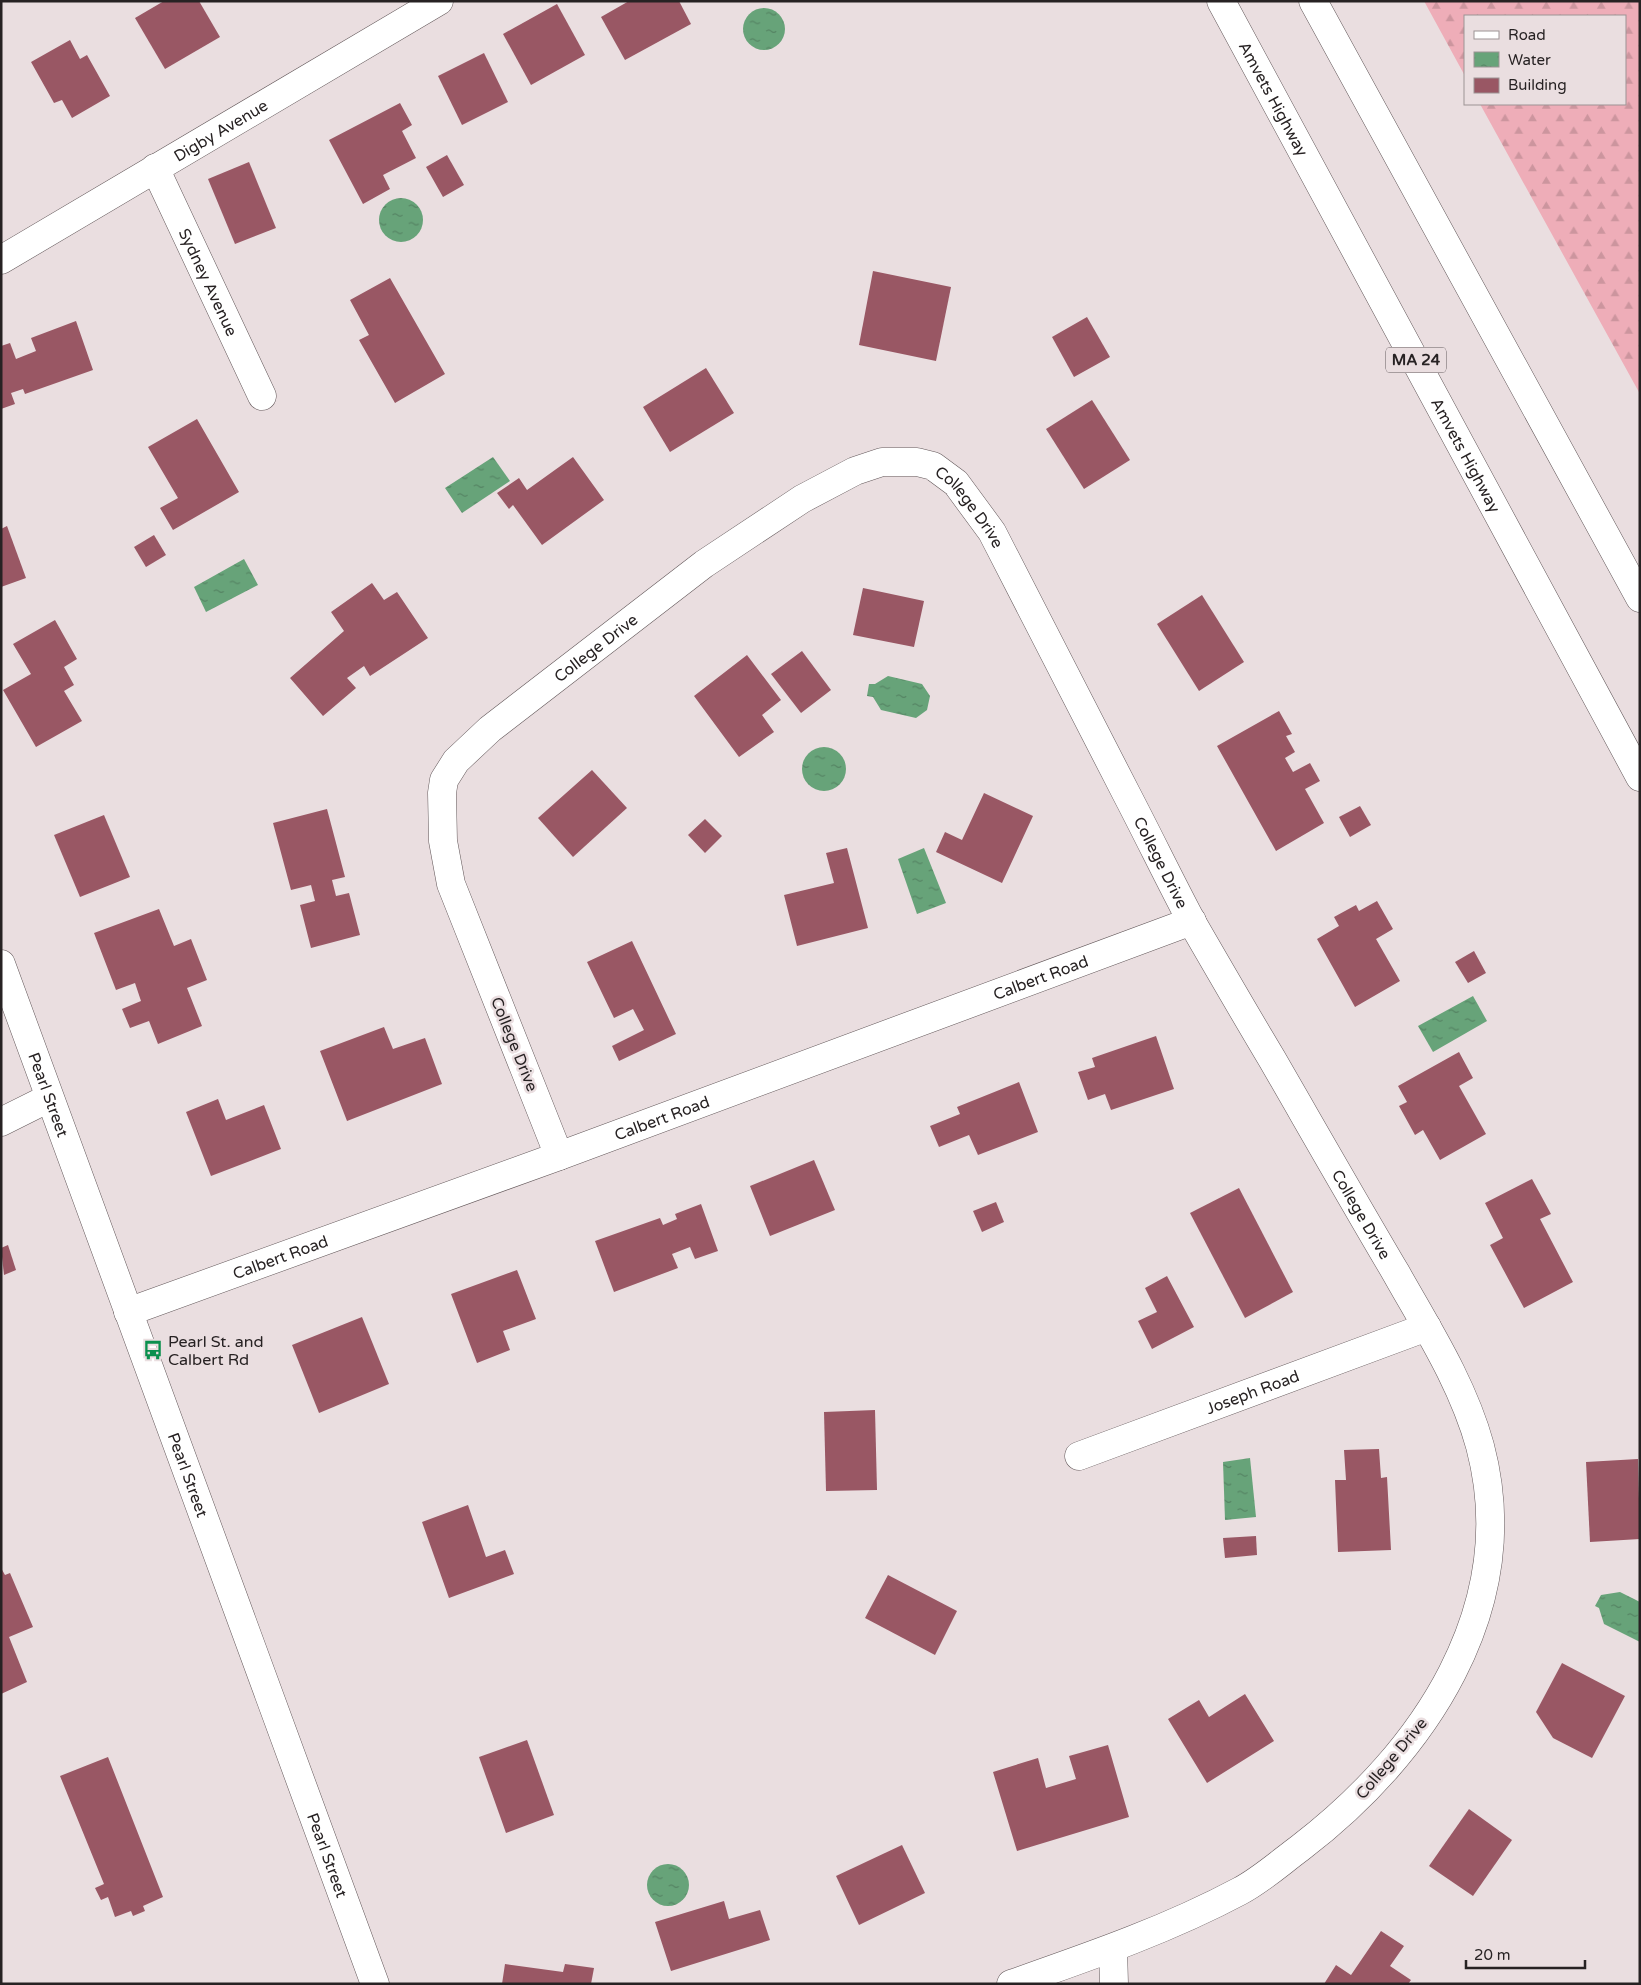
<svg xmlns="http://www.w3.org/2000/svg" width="1641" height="1985" viewBox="0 0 1641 1985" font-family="'Varela Round',sans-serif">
<defs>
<pattern id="forest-firs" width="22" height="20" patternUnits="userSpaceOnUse" patternTransform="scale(1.25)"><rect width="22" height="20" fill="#eeadb8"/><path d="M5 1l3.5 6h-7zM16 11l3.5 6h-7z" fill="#cc959e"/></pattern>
<pattern id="water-ripples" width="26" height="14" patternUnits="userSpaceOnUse" patternTransform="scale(1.25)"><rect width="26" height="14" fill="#67a379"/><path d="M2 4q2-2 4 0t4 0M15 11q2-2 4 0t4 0" fill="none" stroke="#558463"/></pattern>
</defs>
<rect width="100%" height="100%" fill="#eadee0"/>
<polygon fill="url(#forest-firs)" points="1424,1 1640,1 1640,394 1480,104 1625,104 1625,16 1465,16 1465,76"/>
<g fill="url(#water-ripples)">
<circle cx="764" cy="29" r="21"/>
<circle cx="401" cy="220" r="22"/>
<polygon points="493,457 510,481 462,513 445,488"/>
<polygon points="244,559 258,585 206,612 194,587"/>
<polygon points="888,676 922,684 930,696 927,710 916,718 881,710 873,697 867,696 869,684 875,684"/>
<circle cx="824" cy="769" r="22"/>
<polygon points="924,848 946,903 917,914 898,859"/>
<polygon points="1473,996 1487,1021 1433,1052 1418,1026"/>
<polygon points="1250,1458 1256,1517 1225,1520 1223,1462"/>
<polygon points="1620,1592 1640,1602 1640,1642 1604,1624 1599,1608 1595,1606 1601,1595"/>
<circle cx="668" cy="1885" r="21"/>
</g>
<g fill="#995764">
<polygon points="164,1 199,1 220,37 165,69 135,18"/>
<polygon points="629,1 679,1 691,24 625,60 601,17"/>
<polygon points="557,4 585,55 531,85 503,34"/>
<polygon points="70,40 80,59 87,55 110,96 72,118 62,100 54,103 31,62"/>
<polygon points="484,53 508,102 462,125 438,76"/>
<polygon points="400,103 412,125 402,131 416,158 383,175 390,189 363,204 329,140"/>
<polygon points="447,155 464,185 443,197 426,167"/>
<polygon points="249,162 276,228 235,244 208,179"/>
<polygon points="873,271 951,287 936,361 859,345"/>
<polygon points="390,278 445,374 395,403 359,340 369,335 350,300"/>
<polygon points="1087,317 1110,357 1074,377 1052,337"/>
<polygon points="76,321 93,370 25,394 23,389 11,393 15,404 1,409 1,346 10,343 16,359 36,351 31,338"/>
<polygon points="706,368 734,413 670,452 643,407"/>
<polygon points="1092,400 1130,460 1084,489 1046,429"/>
<polygon points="197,419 239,492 173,530 160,508 178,498 148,447"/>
<polygon points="573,457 604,500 542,545 513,505 509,509 497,493 519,478 527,490"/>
<polygon points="7,526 26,578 1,587 1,529"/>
<polygon points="154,535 166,555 146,567 134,547"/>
<polygon points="372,583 384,600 397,592 428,638 370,676 364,666 347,678 356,688 323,716 290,678 344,631 331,612"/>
<polygon points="863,588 924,601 914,647 853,635"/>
<polygon points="1202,595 1244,662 1199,691 1157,624"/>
<polygon points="55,620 77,659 64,667 74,685 64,691 82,721 36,747 3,690 31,674 13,644"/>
<polygon points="802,651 831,690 801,713 771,674"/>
<polygon points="747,655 781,700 762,715 774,732 739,757 694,696"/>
<polygon points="1279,711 1292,734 1286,736 1295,752 1285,758 1293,772 1310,763 1320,781 1305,789 1324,823 1276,851 1217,746"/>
<polygon points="592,770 627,808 573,857 538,818"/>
<polygon points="984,793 1033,816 1002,883 936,852 945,832 962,840"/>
<polygon points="1360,806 1371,825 1350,837 1339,817"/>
<polygon points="327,809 345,877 332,880 336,896 349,893 360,935 311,948 300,905 315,901 311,885 291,890 273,823"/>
<polygon points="104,815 130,877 80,897 54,835"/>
<polygon points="705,819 722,836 705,853 688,835"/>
<polygon points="847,848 868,928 797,946 784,895 834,883 826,853"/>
<polygon points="1377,901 1393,929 1376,939 1400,981 1355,1007 1317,939 1339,926 1334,917 1356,905 1359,911"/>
<polygon points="159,909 174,946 191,939 207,980 187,988 202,1026 158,1044 149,1021 130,1028 122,1009 141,1001 135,983 116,990 94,933"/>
<polygon points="632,941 676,1034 619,1061 612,1046 644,1030 633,1009 614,1018 587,962"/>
<polygon points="1474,951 1486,973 1468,983 1455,962"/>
<polygon points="384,1027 393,1049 425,1038 442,1084 347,1121 320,1051"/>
<polygon points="1156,1036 1174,1089 1111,1110 1105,1094 1088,1100 1078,1072 1095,1067 1092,1058"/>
<polygon points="1459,1052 1473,1078 1459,1086 1486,1134 1440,1160 1423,1130 1415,1135 1399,1106 1407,1102 1398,1086"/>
<polygon points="1019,1082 1038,1132 978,1155 969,1135 939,1147 930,1126 960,1114 957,1107"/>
<polygon points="218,1099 226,1120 264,1105 281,1149 211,1176 186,1112"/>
<polygon points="814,1160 835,1210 770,1236 750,1186"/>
<polygon points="1532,1179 1551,1214 1540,1219 1573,1282 1524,1308 1490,1245 1503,1238 1485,1203"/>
<polygon points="1239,1188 1293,1292 1245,1318 1190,1213"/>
<polygon points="996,1202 1004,1222 982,1232 973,1211"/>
<polygon points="701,1204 718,1251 695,1259 690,1247 672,1254 678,1268 614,1292 595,1241 660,1218 663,1225 677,1219 675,1214"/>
<polygon points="8,1245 16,1270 4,1275 1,1248"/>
<polygon points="517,1270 536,1319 503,1331 510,1350 477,1363 451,1294"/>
<polygon points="1167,1276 1194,1327 1152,1349 1138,1321 1157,1312 1145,1288"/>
<polygon points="362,1317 389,1384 319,1413 292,1345"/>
<polygon points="875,1410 877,1490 826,1491 824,1412"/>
<polygon points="1379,1449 1381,1478 1387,1477 1391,1550 1338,1552 1335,1480 1346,1480 1344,1450"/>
<polygon points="1638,1459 1640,1539 1590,1542 1586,1462"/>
<polygon points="468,1505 486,1557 505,1550 514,1574 449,1598 422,1522"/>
<polygon points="1256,1536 1257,1555 1225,1558 1223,1538"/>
<polygon points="1,1568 5,1575 10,1573 33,1627 9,1637 27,1682 1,1694"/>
<polygon points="888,1575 957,1611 935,1655 865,1618"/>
<polygon points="1562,1663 1625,1696 1592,1758 1553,1738 1536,1712"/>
<polygon points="1245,1694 1274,1741 1207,1783 1168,1719 1199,1700 1209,1717"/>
<polygon points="527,1740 554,1815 506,1833 479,1757"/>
<polygon points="1108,1745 1129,1817 1017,1851 993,1772 1038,1758 1046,1788 1076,1779 1069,1756"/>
<polygon points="108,1757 163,1897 143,1906 145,1911 133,1916 131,1911 115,1917 108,1897 101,1900 95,1888 104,1884 60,1776"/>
<polygon points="1469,1809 1512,1840 1473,1896 1429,1866"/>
<polygon points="902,1845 925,1893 859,1925 836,1876"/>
<polygon points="724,1901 729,1919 760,1910 770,1940 671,1971 655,1922"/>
<polygon points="1381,1931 1404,1946 1390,1966 1411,1980 1408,1984 1324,1984 1336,1965 1351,1975"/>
<polygon points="505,1964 563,1972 565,1964 594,1968 591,1984 502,1984"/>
</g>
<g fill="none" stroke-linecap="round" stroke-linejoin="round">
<defs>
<g id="minor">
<path id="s1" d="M 155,168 L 262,396"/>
<path id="s2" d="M 1,260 L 439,1"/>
<path id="s3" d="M 1,964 L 375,1984"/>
<polyline points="1,1122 49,1098"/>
<path id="s4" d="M 559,1156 L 451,884 L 443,841 L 442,793 L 444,780 L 456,761 L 490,729 L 704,564 L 802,499 L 855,471 L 882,462 L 917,462 L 933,466 L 956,483 L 992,532 C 1037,619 1082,706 1126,793 C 1149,837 1170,881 1193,924 C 1219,969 1245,1014 1272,1059 C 1313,1130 1354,1202 1396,1273 C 1427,1328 1463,1384 1480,1446 C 1523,1608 1423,1754 1300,1848 C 1281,1862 1261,1880 1240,1891 C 1167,1930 1088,1957 1011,1984"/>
<path id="s5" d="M 128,1312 L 559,1156 L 1192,921"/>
<path id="s6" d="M 1079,1456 L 1427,1327"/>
<polyline points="1113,1948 1114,1984"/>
</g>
<g id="highway">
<path id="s7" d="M 1221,1 L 1640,777"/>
<polyline points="1313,1 1640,598"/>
</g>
</defs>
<use href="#minor" stroke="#63585a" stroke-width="29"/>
<use href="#highway" stroke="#63585a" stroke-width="29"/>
<use href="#minor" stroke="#fff" stroke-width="28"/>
<use href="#highway" stroke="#fff" stroke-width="28"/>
</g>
<defs>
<symbol id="bus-bare" viewBox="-9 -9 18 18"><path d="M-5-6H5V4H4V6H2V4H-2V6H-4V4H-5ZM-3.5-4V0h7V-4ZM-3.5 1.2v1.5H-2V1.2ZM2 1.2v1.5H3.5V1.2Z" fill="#0b904e" stroke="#eadee0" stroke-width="2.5" paint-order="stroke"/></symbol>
</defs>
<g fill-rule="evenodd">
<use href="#bus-bare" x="139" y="1336" width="28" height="28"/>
</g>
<g text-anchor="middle" stroke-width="5" stroke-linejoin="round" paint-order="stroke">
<rect fill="#eadee0" stroke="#625a5c" stroke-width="1" x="1386" y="347.5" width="60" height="25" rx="4"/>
<g font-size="15" font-weight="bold" fill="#272223">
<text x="1416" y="365">MA 24</text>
</g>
<g font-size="16" fill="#272223" stroke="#eadee0">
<text dy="6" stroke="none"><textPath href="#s7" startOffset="111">Amvets Highway</textPath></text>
<text dy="6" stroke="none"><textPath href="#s2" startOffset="255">Digby Avenue</textPath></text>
<text dy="6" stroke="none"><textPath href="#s1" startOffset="126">Sydney Avenue</textPath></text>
<text dy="6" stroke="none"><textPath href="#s7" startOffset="516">Amvets Highway</textPath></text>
<text dy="6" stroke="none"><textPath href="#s4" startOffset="1050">College Drive</textPath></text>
<text dy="6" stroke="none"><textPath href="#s4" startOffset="600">College Drive</textPath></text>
<text dy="6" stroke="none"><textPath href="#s4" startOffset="1455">College Drive</textPath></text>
<text dy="6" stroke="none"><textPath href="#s5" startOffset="972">Calbert Road</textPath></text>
<text transform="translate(515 1044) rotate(68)" y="6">College Drive</text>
<text dy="6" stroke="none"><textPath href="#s3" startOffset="139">Pearl Street</textPath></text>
<text dy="6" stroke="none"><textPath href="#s5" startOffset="568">Calbert Road</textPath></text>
<text dy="6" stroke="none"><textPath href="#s4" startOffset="1860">College Drive</textPath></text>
<text dy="6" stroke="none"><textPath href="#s5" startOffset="162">Calbert Road</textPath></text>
<text dy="6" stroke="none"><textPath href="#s6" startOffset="185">Joseph Road</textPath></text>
<text dy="6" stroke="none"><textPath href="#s3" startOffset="544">Pearl Street</textPath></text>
<text transform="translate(1391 1758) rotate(-50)" y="6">College Drive</text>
<text dy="6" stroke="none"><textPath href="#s3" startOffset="949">Pearl Street</textPath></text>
</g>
<g font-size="16" fill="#272223" stroke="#eadee0" text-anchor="start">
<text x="168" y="1347">Pearl St. and<tspan x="168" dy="18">Calbert Rd</tspan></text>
</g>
</g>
<rect width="1641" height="1985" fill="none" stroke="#272223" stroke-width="5"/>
<rect x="1464" y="15" width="162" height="90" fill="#eadee0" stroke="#9c9394"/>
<rect x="1474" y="31" width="25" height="8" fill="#ffffff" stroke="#9c9394"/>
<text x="1508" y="40" font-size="15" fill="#272223">Road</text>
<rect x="1474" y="52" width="25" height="15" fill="url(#water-ripples)" stroke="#9c9394"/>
<text x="1508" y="65" font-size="15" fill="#272223">Water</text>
<rect x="1474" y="78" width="25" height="15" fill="#995764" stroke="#9c9394"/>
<text x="1508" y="90" font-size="15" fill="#272223">Building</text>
<path d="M1466 1960v8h119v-8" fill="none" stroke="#272223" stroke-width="2.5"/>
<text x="1474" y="1960" font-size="15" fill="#272223" stroke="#eadee0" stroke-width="4" paint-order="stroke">20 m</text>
</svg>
